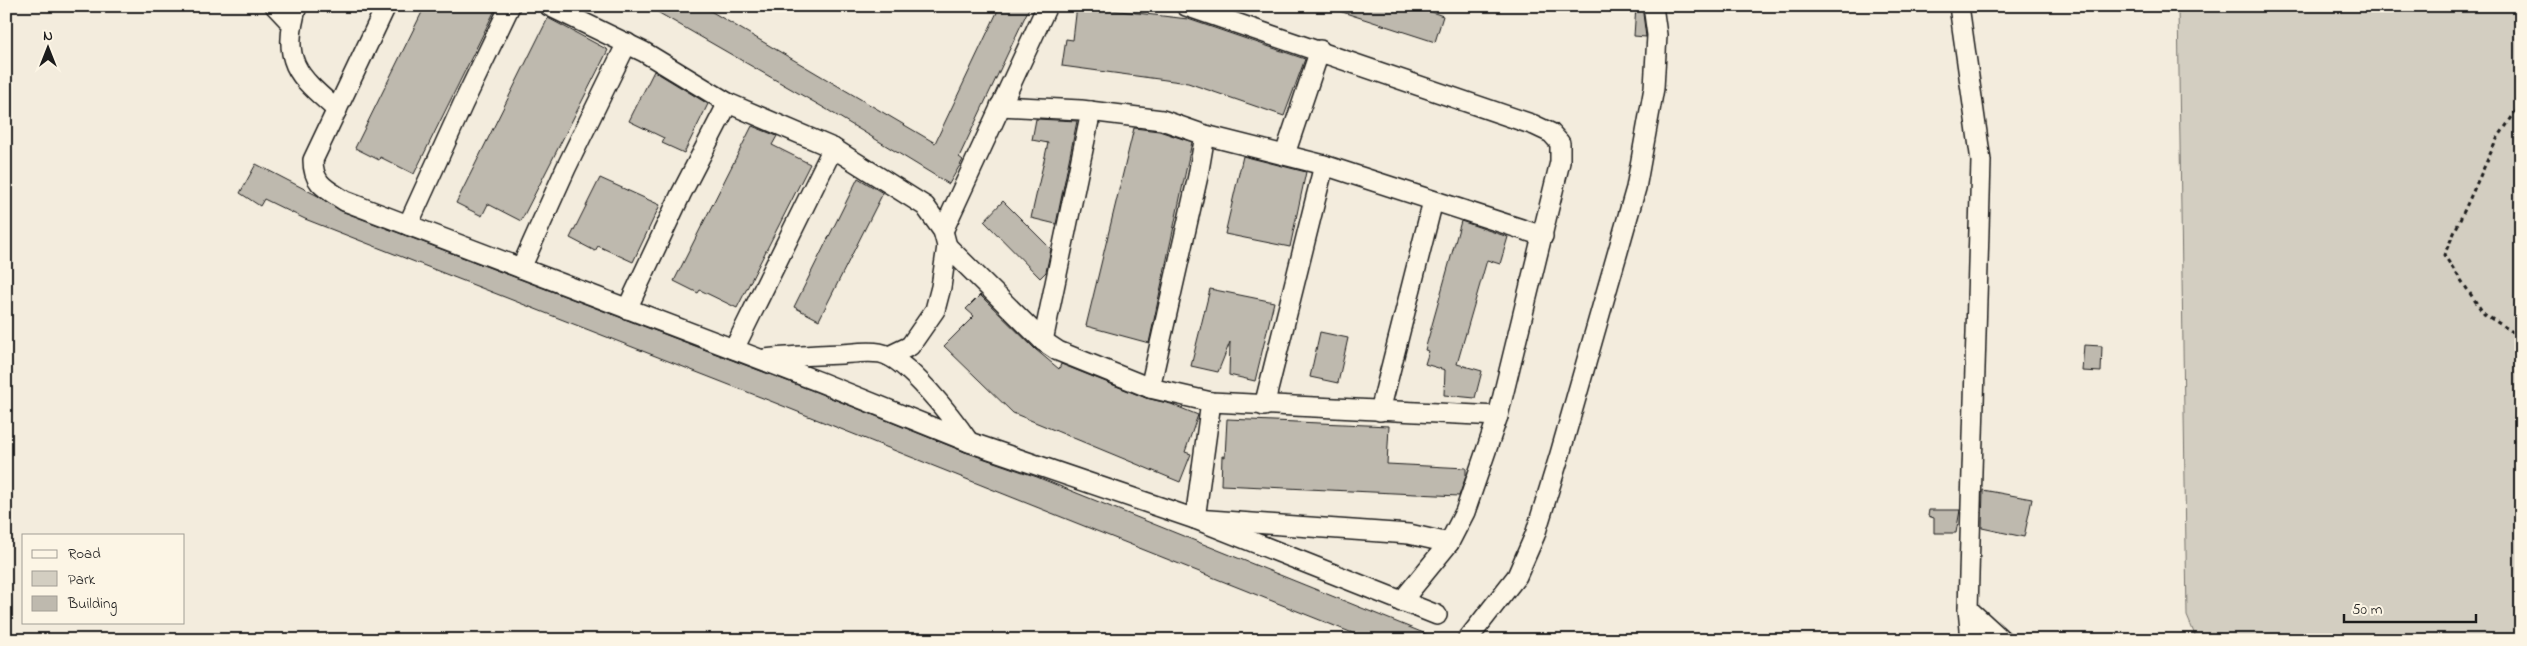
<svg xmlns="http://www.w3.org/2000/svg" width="2527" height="646" viewBox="0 0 2527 646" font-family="'Indie Flower',sans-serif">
<rect width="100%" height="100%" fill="#f3ecdd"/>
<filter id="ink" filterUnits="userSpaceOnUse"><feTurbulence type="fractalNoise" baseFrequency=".02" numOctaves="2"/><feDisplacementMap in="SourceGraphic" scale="10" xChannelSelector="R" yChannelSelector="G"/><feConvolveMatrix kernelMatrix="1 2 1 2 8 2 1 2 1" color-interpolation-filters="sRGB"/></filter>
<g filter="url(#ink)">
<polygon fill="#d3cec1" stroke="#78756e" points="2178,6 2521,6 2521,640 2197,640 2187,616"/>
<g fill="#beb9ae" stroke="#1c1c1c">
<polygon points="425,6 497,6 414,174 380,157 379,160 355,148"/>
<polygon points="647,6 702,6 935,143 1000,6 1030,6 959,157 963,160 949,184 826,109"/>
<polygon points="1077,6 1188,19 1305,59 1284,116 1188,83 1062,66 1066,39 1073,40"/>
<polygon points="1334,6 1415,6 1443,16 1435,42 1333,9"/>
<polygon points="1636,6 1642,6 1646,37 1634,36"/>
<polygon points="548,18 608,50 521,221 488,204 482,216 456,203"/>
<polygon points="654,71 708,104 684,153 662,143 664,138 629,121"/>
<polygon points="1036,119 1077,121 1056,224 1031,218 1048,143 1032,140"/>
<polygon points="752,126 777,136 772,145 810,164 737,308 700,290 698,293 674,281"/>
<polygon points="1134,128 1159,131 1192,142 1149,343 1086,326"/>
<polygon points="1243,156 1306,172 1290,247 1225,234"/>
<polygon points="256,164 318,196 341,211 816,392 965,452 1037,477 1441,640 1370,640 773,402 305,219 264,199 260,206 240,193"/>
<polygon points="600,178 660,205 633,262 598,246 595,251 570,238"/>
<polygon points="858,178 883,193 819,320 794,307"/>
<polygon points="1003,201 1051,249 1046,272 1040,278 984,221"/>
<polygon points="1461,221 1508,237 1500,264 1487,260 1457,364 1482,371 1475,398 1444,395 1445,370 1425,364 1429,351 1425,350"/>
<polygon points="1210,289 1274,302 1255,381 1229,375 1230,342 1218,372 1191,366"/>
<polygon points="980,295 1035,349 1059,369 1061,364 1146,398 1171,404 1198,415 1185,452 1191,454 1180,482 1013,413 944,346 974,316 966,309"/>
<polygon points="1320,332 1348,338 1338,383 1310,377"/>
<polygon points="2084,345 2102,346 2101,372 2082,371"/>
<polygon points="1227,419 1389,426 1387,464 1466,468 1466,476 1459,496 1221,485 1222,456 1225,457"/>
<polygon points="1983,490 2032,499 2024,537 1982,528"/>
<polygon points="1929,510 1960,510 1956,533 1934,533 1934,518 1928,516"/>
</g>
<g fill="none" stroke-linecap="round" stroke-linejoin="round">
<defs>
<g id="minor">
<polyline points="275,6 292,24"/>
<path d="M 297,6 C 281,62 297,75 337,110"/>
<path d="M 386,6 L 313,160 C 313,185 327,189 345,201 L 820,382 L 969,442 L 1195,519 L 1437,615"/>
<polyline points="549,6 644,52 728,103 833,148 925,206 943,231 947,246 941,287 935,310 910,346 889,356"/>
<polyline points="1186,6 1534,125 1551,133 1560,143 1560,162 1498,416 1465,512 1449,543 1401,602"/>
<polyline points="1959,6 1981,161 1968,609 1971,640"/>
<polyline points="1000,106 1081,110 1162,120 1205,135 1324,165 1543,236"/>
<polyline points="1285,154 1320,50"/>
<polyline points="408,225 463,104 510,6"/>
<polyline points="943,231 1047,6"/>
<polyline points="947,246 1043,341 1058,351 1150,388 1211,402 1498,416"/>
<polyline points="521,268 566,168 627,43"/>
<polyline points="627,309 681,194 728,103"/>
<polyline points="1043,341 1091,111"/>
<polyline points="734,349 833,148"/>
<path d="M 765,359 C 790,356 816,355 842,354 C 854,353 868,351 880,353 C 907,358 954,420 969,442"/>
<polyline points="1150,388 1198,176 1205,135"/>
<polyline points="1211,402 1195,519 1409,534 1449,543"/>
<polyline points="1264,406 1324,165"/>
<polyline points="1380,411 1433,201"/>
<polyline points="1968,609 2002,640"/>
<polyline points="1467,640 1517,576 1535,535 1560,454 1636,188 1654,88 1657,35 1653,6"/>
</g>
</defs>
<use href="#minor" stroke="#1c1c1c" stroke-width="22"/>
<polyline stroke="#1c1c1c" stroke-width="3" stroke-dasharray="4 4" stroke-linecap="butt" points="2521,104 2497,139 2444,255 2484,314 2521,337"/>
<use href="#minor" stroke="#fcf5e5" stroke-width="19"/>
</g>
</g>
<rect width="2527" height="646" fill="none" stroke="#fcf5e5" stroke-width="25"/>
<rect x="12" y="12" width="2502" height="621" fill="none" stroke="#1c1c1c" stroke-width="2" filter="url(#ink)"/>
<rect x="22" y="534" width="162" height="90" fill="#fcf5e5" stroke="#a29e95"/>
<rect x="32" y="550" width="25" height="8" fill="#fcf5e5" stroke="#a29e95"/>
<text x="68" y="558" font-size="15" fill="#1c1c1c">Road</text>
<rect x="32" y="571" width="25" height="15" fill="#d3cec1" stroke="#a29e95"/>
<text x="68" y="584" font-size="15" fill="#1c1c1c">Park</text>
<rect x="32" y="596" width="25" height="15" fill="#beb9ae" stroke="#a29e95"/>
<text x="68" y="608" font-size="15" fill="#1c1c1c">Building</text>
<g transform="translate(48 48)" stroke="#fcf5e5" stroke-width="4" paint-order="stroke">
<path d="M0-4L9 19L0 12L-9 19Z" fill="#1c1c1c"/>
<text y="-8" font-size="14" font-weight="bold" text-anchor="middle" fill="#1c1c1c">N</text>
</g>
<path d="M2344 614v8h132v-8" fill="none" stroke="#1c1c1c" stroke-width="2.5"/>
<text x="2352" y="614" font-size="15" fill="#1c1c1c" stroke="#fcf5e5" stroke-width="4" paint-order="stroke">50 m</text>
</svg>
